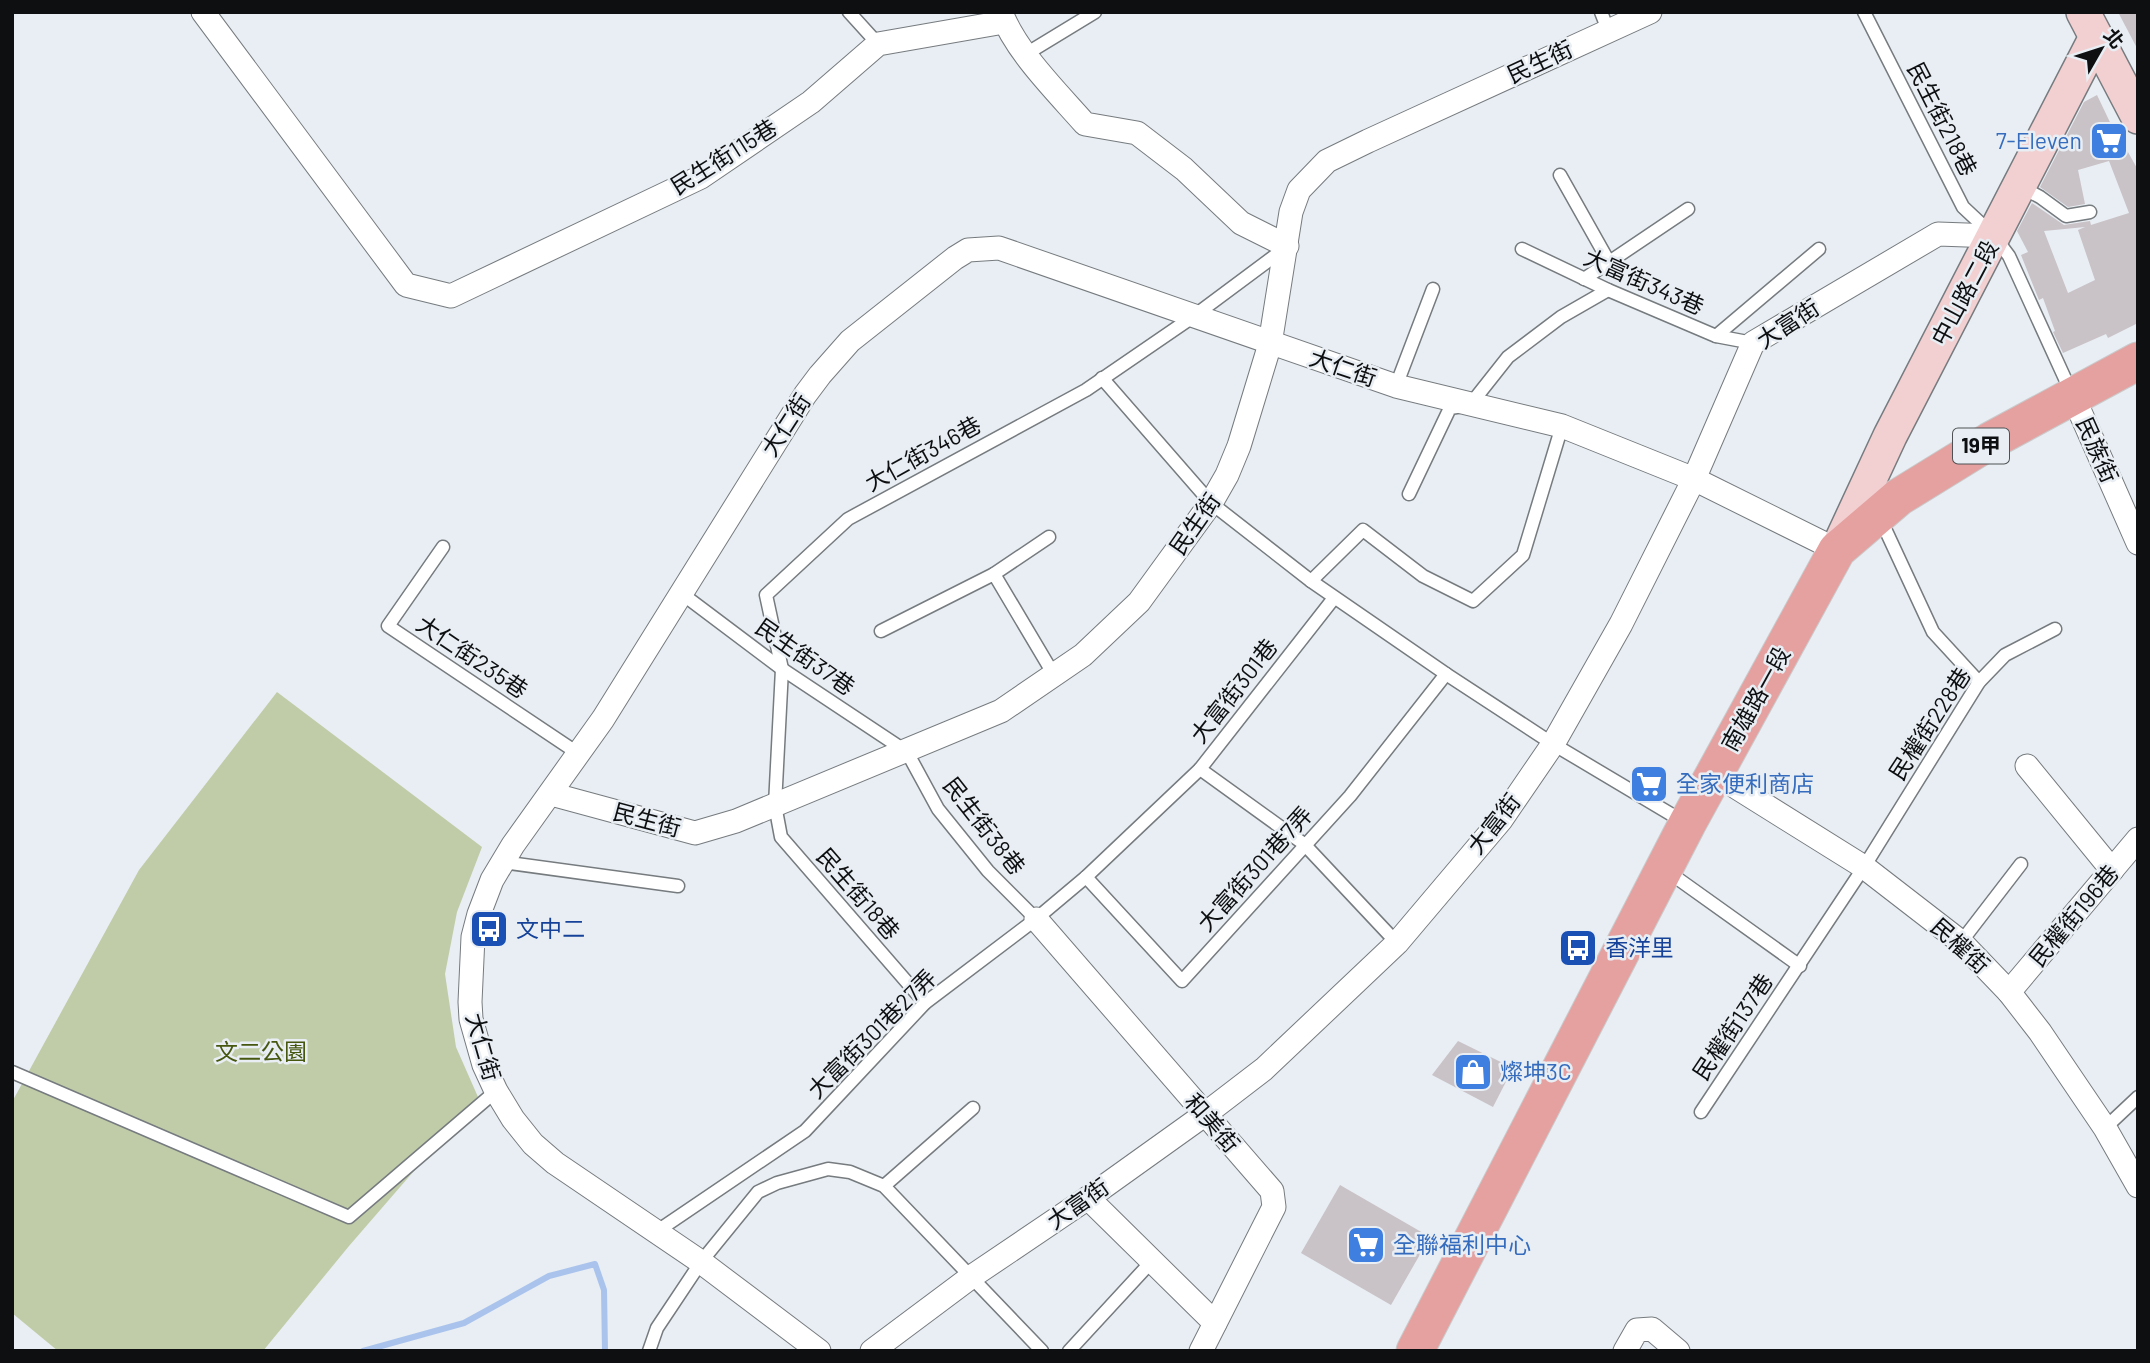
<svg xmlns="http://www.w3.org/2000/svg" width="2150" height="1363" viewBox="0 0 2150 1363" font-family="Barlow,'Noto Sans TC',sans-serif">
<rect width="100%" height="100%" fill="#e8eef3"/>
<polygon fill="#c0cca8" points="277,692 482,847 457,912 445,974 456,1047 478,1097 349,1246 263,1351 58,1351 12,1313 12,1102 139,870"/>
<g fill="none" stroke-linecap="round" stroke-linejoin="round">
<polyline stroke="#aac3ed" stroke-width="6" points="363,1351 464,1323 549,1276 595,1264 604,1290 605,1351"/>
</g>
<g fill="#c9c2c7" fill-rule="evenodd">
<polygon points="2118,12 2138,12 2138,50"/>
<path d="M 2097,95 L 2117,137 L 2119,136 L 2138,170 L 2138,323 L 2108,338 L 2106,334 L 2063,353 L 2053,332 L 2055,331 L 2043,298 L 2039,300 L 2021,255 L 2028,252 L 2017,231 L 2032,203 L 2064,225 L 2090,221 L 2091,225 L 2129,213 L 2109,161 L 2078,170 L 2085,204 L 2068,207 L 2040,187 L 2084,102 ZM 2085,227 L 2078,230 L 2095,280 L 2068,293 L 2044,231 Z"/>
<polygon points="1458,1041 1513,1068 1493,1107 1432,1075"/>
<polygon points="1340,1185 1430,1237 1391,1305 1301,1253"/>
</g>
<g fill="none" stroke-linecap="round" stroke-linejoin="round">
<defs>
<g id="lane">
<polyline points="849,12 878,44"/>
<polyline points="1601,12 1608,30"/>
<polyline points="1864,12 1963,207 1994,236 2009,256 2072,394"/>
<polyline points="1026,54 1095,12"/>
<polyline points="1560,175 1609,262"/>
<polyline points="2019,186 2040,197 2066,216 2090,212"/>
<polyline points="1522,249 1608,290 1716,336 1753,343"/>
<polyline points="1584,279 1688,209"/>
<polyline points="1716,336 1819,249"/>
<polyline points="1102,378 1211,503 1311,581 1446,674 1553,744 1684,822"/>
<polyline points="1396,386 1433,289"/>
<polyline points="1409,494 1450,408 1470,405 1508,357 1561,317 1608,290"/>
<polyline points="1880,518 1933,632 1979,682"/>
<polyline points="443,547 388,626 579,754"/>
<polyline points="994,574 1049,537"/>
<polyline points="1311,581 1363,530 1423,576 1473,601 1523,555 1562,426"/>
<polyline points="681,593 782,669 907,752 938,809 988,871 1036,919"/>
<polyline points="1334,598 1200,769 1304,844 1397,943"/>
<polyline points="881,631 994,574 1054,675"/>
<polyline points="502,862 678,886"/>
<polyline points="1667,871 1800,966"/>
<polyline points="1086,877 1182,981 1350,796 1446,674"/>
<polyline points="1961,942 2021,864"/>
<polyline points="925,1003 781,837 775,805 782,669 766,595 848,519 1086,390 1194,316 1284,249"/>
<polyline points="12,1072 349,1217 496,1091"/>
<polyline points="1701,1112 1864,867 1979,682 2005,655 2055,629"/>
<polyline points="2105,1128 2138,1097"/>
<polyline points="884,1186 973,1108"/>
<polyline points="656,1232 805,1131 925,1003 1036,919 1086,877 1200,769"/>
<polyline points="649,1351 657,1328 701,1262 758,1192 777,1183 828,1169 850,1172 884,1186 1042,1351"/>
<polyline points="1069,1351 1152,1261"/>
</g>
<g id="street">
<polyline points="203,12 406,285 451,296 701,177 811,102 878,44 1004,22"/>
<path d="M 1001,12 C 1016,52 1057,92 1085,124 L 1137,133 L 1184,169 L 1241,223 L 1287,246"/>
<polyline points="2073,396 2138,543"/>
<polyline points="2027,766 2112,870"/>
<polyline points="1715,774 1864,867 1961,942 2009,992 2040,1032 2105,1128 2138,1186"/>
<polyline points="551,794 695,833 736,821 1001,711 1083,655 1139,602 1211,503 1227,475 1239,446 1270,344 1291,212 1299,190 1327,161 1368,141 1650,12"/>
<polyline points="1036,919 1272,1191 1274,1207 1201,1351"/>
<polyline points="2009,992 2138,839"/>
<polyline points="1088,1198 1215,1323"/>
<polyline points="819,1351 701,1262 555,1163 533,1144 513,1119 496,1091 484,1065 471,1019 470,1002 473,937 479,914 492,880 513,845 603,719 805,395 820,375 850,341 955,258 968,250 999,248 1396,386 1562,426 1694,479 1837,550"/>
<polyline points="872,1351 971,1277 1088,1198 1204,1115 1264,1069 1397,943 1501,820 1553,744 1621,624 1694,479 1753,343 1938,234 1994,236"/>
<polyline points="1625,1351 1637,1330 1652,1329 1678,1351"/>
</g>
<g id="secondary">
<polyline points="2083,12 2138,117"/>
<polyline points="1837,550 1890,436 2096,37"/>
</g>
<polyline id="primary" points="1415,1351 1687,824 1837,550 1899,497 1990,441 2138,361"/>
</defs>
<use href="#lane" stroke="#767b7f" stroke-width="15"/>
<use href="#street" stroke="#767b7f" stroke-width="25"/>
<use href="#secondary" stroke="#767b7f" stroke-width="36"/>
<use href="#primary" stroke="#cacacb" stroke-width="39"/>
<use href="#lane" stroke="#fff" stroke-width="12"/>
<use href="#street" stroke="#fff" stroke-width="23"/>
<use href="#secondary" stroke="#f2cfd0" stroke-width="33"/>
<use href="#primary" stroke="#e5a0a0" stroke-width="37"/>
</g>
<defs>
<symbol id="supermarket-square" viewBox="-11 -11 22 22"><rect x="-9" y="-9" width="18" height="18" rx="4" fill="#3f7fe0" stroke="#e8eef3"/><path d="M-6-5.5h2.5l.6 2H6L4.5 2H-2.5L-4.4-4H-6ZM-1.5 3.2a1.3 1.3 0 1 0 .1 0ZM3 3.2a1.3 1.3 0 1 0 .1 0Z" fill="#fff"/></symbol>
<symbol id="bus-square" viewBox="-11 -11 22 22"><rect x="-9" y="-9" width="18" height="18" rx="4" fill="#1a4fb4" stroke="#e8eef3"/><path d="M-5-6H5V4H4V6H2V4H-2V6H-4V4H-5ZM-3.5-4V0h7V-4ZM-3.5 1.2v1.5H-2V1.2ZM2 1.2v1.5H3.5V1.2Z" fill="#fff"/></symbol>
<symbol id="shop-square" viewBox="-11 -11 22 22"><rect x="-9" y="-9" width="18" height="18" rx="4" fill="#3f7fe0" stroke="#e8eef3"/><path d="M-5-2.5h2.3a2.7 3.5 0 0 1 5.4 0H5L5.5 6h-11ZM-1.5-2.5h3a1.5 2.3 0 0 0-3 0Z" fill="#fff"/></symbol>
</defs>
<g fill-rule="evenodd">
<use href="#supermarket-square" x="2087" y="119" width="44" height="44"/>
<use href="#supermarket-square" x="1627" y="762" width="44" height="44"/>
<use href="#bus-square" x="467" y="907" width="44" height="44"/>
<use href="#bus-square" x="1556" y="926" width="44" height="44"/>
<use href="#shop-square" x="1451" y="1050" width="44" height="44"/>
<use href="#supermarket-square" x="1344" y="1223" width="44" height="44"/>
</g>
<g text-anchor="middle" stroke-width="5" stroke-linejoin="round" paint-order="stroke">
<rect fill="#e8eef3" stroke="#4f5255" stroke-width="2" x="1953" y="428.5" width="56" height="35" rx="5"/>
<g font-size="21" font-weight="bold" fill="#0d0f11">
<text x="1981" y="453">19甲</text>
</g>
<g font-size="23" fill="#0d0f11" stroke="#e8eef3">
<text transform="translate(1540 62) rotate(-25)" y="8">民生街</text>
<text transform="translate(1942 119) rotate(63)" y="8">民生街218巷</text>
<text transform="translate(724 157) rotate(-32)" y="8">民生街115巷</text>
<text transform="translate(1644 282) rotate(24)" y="8">大富街343巷</text>
<text transform="translate(1965 293) rotate(-62)" y="8">中山路二段</text>
<text transform="translate(1788 324) rotate(-33)" y="8">大富街</text>
<text transform="translate(1343 368) rotate(19)" y="8">大仁街</text>
<text transform="translate(786 425) rotate(-57)" y="8">大仁街</text>
<text transform="translate(2097 450) rotate(66)" y="8">民族街</text>
<text transform="translate(923 454) rotate(-29)" y="8">大仁街346巷</text>
<text transform="translate(1195 524) rotate(-55)" y="8">民生街</text>
<text transform="translate(472 657) rotate(34)" y="8">大仁街235巷</text>
<text transform="translate(805 657) rotate(35)" y="8">民生街37巷</text>
<text transform="translate(1234 691) rotate(-52)" y="8">大富街301巷</text>
<text transform="translate(1756 699) rotate(-61)" y="8">南雄路一段</text>
<text transform="translate(1930 724) rotate(-57)" y="8">民權街228巷</text>
<text transform="translate(647 820) rotate(15)" y="8">民生街</text>
<text transform="translate(1494 824) rotate(-52)" y="8">大富街</text>
<text transform="translate(984 826) rotate(52)" y="8">民生街38巷</text>
<text transform="translate(1255 869) rotate(-48)" y="8">大富街301巷7弄</text>
<text transform="translate(858 894) rotate(49)" y="8">民生街18巷</text>
<text transform="translate(2074 916) rotate(-50)" y="8">民權街196巷</text>
<text transform="translate(1960 946) rotate(42)" y="8">民權街</text>
<text transform="translate(1733 1027) rotate(-56)" y="8">民權街137巷</text>
<text transform="translate(872 1034) rotate(-45)" y="8">大富街301巷27弄</text>
<text transform="translate(483 1047) rotate(74)" y="8">大仁街</text>
<text transform="translate(1212 1123) rotate(49)" y="8">和美街</text>
<text transform="translate(1078 1204) rotate(-35)" y="8">大富街</text>
</g>
<g font-size="23" fill="#366cbe" stroke="#e8eef3" text-anchor="start">
<text x="2082" y="149" text-anchor="end">7-Eleven</text>
<text x="1676" y="792">全家便利商店</text>
<text x="1500" y="1080">燦坤3C</text>
<text x="1393" y="1253">全聯福利中心</text>
</g>
<g font-size="23" fill="#164399" stroke="#e8eef3" text-anchor="start">
<text x="516" y="937">文中二</text>
<text x="1605" y="956">香洋里</text>
</g>
<g font-size="23" fill="#465810" stroke="#e8eef3">
<text x="261" y="1060">文二公園</text>
</g>
</g>
<rect width="2150" height="1363" fill="none" stroke="#0d0f11" stroke-width="28"/>
<g transform="translate(2101 49) rotate(51)" stroke="#e8eef3" stroke-width="5" paint-order="stroke">
<path d="M0-5L12 26L0 18L-12 26Z" fill="#0d0f11"/>
<text y="-10" font-size="19" font-weight="bold" text-anchor="middle" fill="#0d0f11">北</text>
</g>
</svg>
